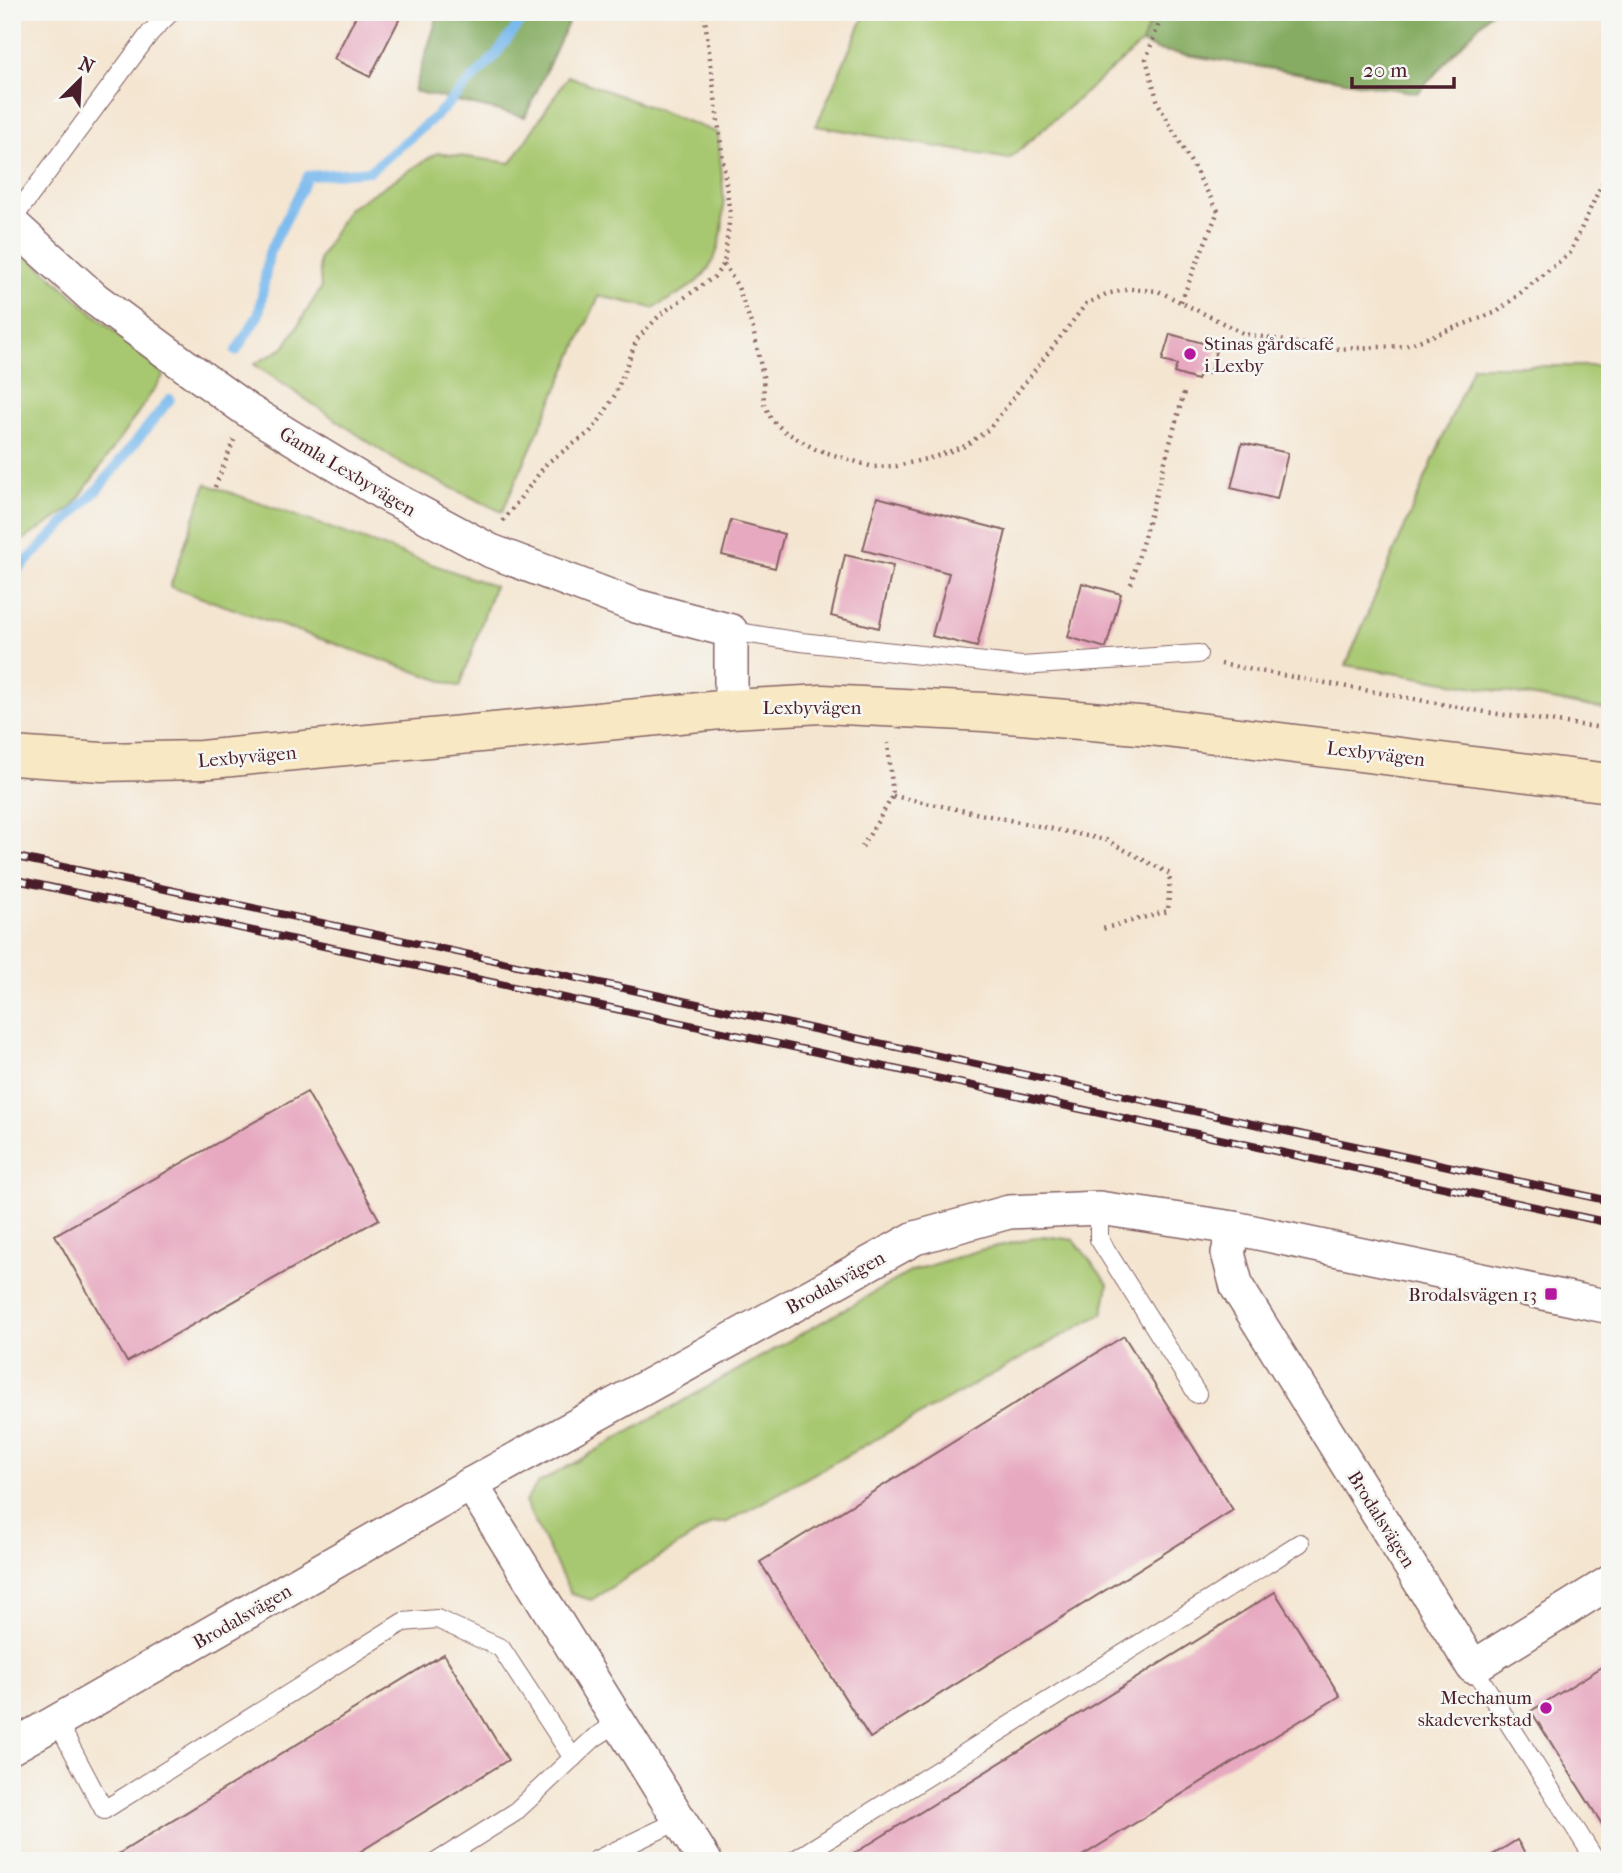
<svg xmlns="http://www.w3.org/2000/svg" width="1622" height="1873" viewBox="0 0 1622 1873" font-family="'IM FELL French Canon',serif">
<rect width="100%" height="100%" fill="#f6f6f2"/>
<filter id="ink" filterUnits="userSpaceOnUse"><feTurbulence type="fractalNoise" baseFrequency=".0143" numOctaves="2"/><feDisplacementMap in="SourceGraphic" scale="14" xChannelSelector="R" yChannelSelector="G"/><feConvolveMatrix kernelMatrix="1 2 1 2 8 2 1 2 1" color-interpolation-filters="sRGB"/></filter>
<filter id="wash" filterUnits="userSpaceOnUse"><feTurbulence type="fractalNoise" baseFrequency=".00686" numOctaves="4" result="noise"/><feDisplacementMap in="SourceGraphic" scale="28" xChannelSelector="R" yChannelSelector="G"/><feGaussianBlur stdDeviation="1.57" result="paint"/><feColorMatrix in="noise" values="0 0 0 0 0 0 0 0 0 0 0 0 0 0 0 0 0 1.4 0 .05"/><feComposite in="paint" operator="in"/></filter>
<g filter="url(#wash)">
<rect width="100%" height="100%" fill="#f4e5d0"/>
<g fill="#a7c870" stroke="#78744e" stroke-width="2">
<polygon points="866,12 1154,12 1142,43 1009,159 816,126"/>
<path d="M 568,76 L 718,133 C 721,179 737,250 695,283 C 683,293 667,300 653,308 L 599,296 L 502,512 L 401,464 L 254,364 L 284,348 L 321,288 L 319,259 L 348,209 L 437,153 L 511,163 Z"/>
<polygon points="20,249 164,375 72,508 12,547 12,263"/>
<polygon points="1473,366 1610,366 1610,710 1346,665"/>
<polygon points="206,484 494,586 460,687 170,587"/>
<polygon points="1044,1236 1074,1240 1108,1284 1103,1313 727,1522 712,1524 591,1600 571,1594 525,1502 537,1484 912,1271 980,1250"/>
</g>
<g fill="#85ac62" stroke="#686646" stroke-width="2">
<polygon points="439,12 573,12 525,117 414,91"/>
<polygon points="1154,12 1491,12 1418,93 1157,50 1142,43"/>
</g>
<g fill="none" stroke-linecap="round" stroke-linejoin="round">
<g stroke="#7abaee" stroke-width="10">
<polyline points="236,351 259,314 269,253 308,176 370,171 436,116 493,58 528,12"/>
<polyline points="12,576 97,490 170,399"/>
</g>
</g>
<g id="blocks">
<g fill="#e7a9c0">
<polygon points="358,12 403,12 370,77 334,59"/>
<polygon points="1170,334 1217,347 1209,374 1200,372 1197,380 1174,373 1177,365 1162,361"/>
<polygon points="1242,443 1288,453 1277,499 1231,488"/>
<polygon points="877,497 1006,531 977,647 932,636 949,573 863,550"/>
<polygon points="731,520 784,534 775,568 722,555"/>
<polygon points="845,555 893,566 879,628 831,616"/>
<polygon points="1082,583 1121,594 1106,648 1068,637"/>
<polygon points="307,1092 379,1219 127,1362 55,1235"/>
<polygon points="1124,1336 1233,1510 870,1738 760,1562"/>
<polygon points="1275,1592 1340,1696 1074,1861 842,1861"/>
<polygon points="444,1654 508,1760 345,1861 107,1861"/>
<polygon points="1610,1662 1610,1837 1531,1711"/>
<polygon points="1517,1840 1530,1861 1483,1861"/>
</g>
</g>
</g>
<g filter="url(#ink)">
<use href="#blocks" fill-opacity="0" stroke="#866465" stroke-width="2"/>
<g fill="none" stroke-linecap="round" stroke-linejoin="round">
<defs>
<g id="lane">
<polyline points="12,220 150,33 171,12"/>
<polyline points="731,631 801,642 1022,666 1198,654"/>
<polyline points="1099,1208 1099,1239 1197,1394"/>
<polyline points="1473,1667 1596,1861"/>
<polyline points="57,1721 104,1810 403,1622 437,1619 501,1648 573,1758"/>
<polyline points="438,1861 514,1813 594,1738 619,1722"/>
<polyline points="594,1861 680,1820"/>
<polyline points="793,1861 1300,1543"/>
</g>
<g id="street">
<polyline points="12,224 95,299 187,367 247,410 383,493 491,551 636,606 731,631 731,709"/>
<polyline points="1234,1228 1228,1253 1237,1287 1473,1667 1610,1582"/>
<polyline points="471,1484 705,1861"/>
<polyline points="12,1747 471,1484 915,1238 1009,1212 1099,1208 1234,1228 1610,1307"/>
</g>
<polyline id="secondary" points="12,756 102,762 201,760 731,709 822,704 984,712 1150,726 1610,783"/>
</defs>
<use href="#lane" stroke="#866465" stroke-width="20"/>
<use href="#street" stroke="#866465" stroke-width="36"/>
<use href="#secondary" stroke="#866465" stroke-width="41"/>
<g stroke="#866465" stroke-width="4.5" stroke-dasharray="2 5" stroke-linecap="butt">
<polyline points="1163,12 1146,59 1158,103 1218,211 1180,304"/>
<polyline points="724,264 738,287 753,329 763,376 764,404 772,420 784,431 815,449 873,467 897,466 934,457 965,446 989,429 1086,304 1106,294 1130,289 1158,291 1245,334 1333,349 1405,346 1497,312 1570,253 1610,166"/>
<polyline points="215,487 234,440"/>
<polyline points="503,521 547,463 590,432 602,417 615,395 637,339 661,314 714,277 724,264 730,215 704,12"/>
<polyline points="1131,584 1185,389"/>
<polyline points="1221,664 1491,713 1610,729"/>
<polyline points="893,796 1106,840 1170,874 1168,911 1102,929"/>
<polyline points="862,847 893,796 888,743"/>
</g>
<use href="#lane" stroke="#fff" stroke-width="18"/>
<use href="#street" stroke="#fff" stroke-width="33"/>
<use href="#secondary" stroke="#f8e8c3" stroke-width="38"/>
<defs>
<g id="rail">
<polyline points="12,856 1610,1201"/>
<polyline points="12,879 1610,1223"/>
</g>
</defs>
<use href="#rail" stroke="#4a1f2b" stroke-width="8"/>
<use href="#rail" stroke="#f6f6f2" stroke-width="5" stroke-dasharray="16" stroke-linecap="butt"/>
</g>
</g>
<g fill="#b5179e" stroke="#f6f6f2" stroke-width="2.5">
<circle cx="1190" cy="354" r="7"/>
<rect x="1544" y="1287" width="14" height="14" rx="3.5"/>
<circle cx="1546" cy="1708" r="7"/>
</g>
<g text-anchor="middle" stroke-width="5" stroke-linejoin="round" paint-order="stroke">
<g font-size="19" fill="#4a1f2b" stroke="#f6f6f2" text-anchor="end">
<text x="1204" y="350" text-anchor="start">Stinas gårdscafé<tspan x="1204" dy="22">i Lexby</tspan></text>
<text x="1537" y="1301">Brodalsvägen 13</text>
<text x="1532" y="1704">Mechanum<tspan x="1532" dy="22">skadeverkstad</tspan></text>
</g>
<g font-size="19" fill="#4a1f2b" stroke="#f6f6f2">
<text transform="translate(348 471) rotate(31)" y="7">Gamla Lexbyvägen</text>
<text x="812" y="714">Lexbyvägen</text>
<text transform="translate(1376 753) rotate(7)" y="7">Lexbyvägen</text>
<text transform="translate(247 756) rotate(-5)" y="7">Lexbyvägen</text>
<text transform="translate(835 1282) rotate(-29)" y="7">Brodalsvägen</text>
<text transform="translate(1382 1519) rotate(58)" y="7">Brodalsvägen</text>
<text transform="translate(242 1616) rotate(-30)" y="7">Brodalsvägen</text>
</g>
</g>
<rect width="1622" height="1873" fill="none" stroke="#f6f6f2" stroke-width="42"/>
<g transform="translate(80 80) rotate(24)" stroke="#f6f6f2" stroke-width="5" paint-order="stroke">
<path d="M0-5L12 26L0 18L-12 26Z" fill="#4a1f2b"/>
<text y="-10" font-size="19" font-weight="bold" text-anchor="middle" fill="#4a1f2b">N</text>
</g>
<path d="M1352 77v10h102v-10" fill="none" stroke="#4a1f2b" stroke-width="3.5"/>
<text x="1363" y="77" font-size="21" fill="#4a1f2b" stroke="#f6f6f2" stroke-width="5" paint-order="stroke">20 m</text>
</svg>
